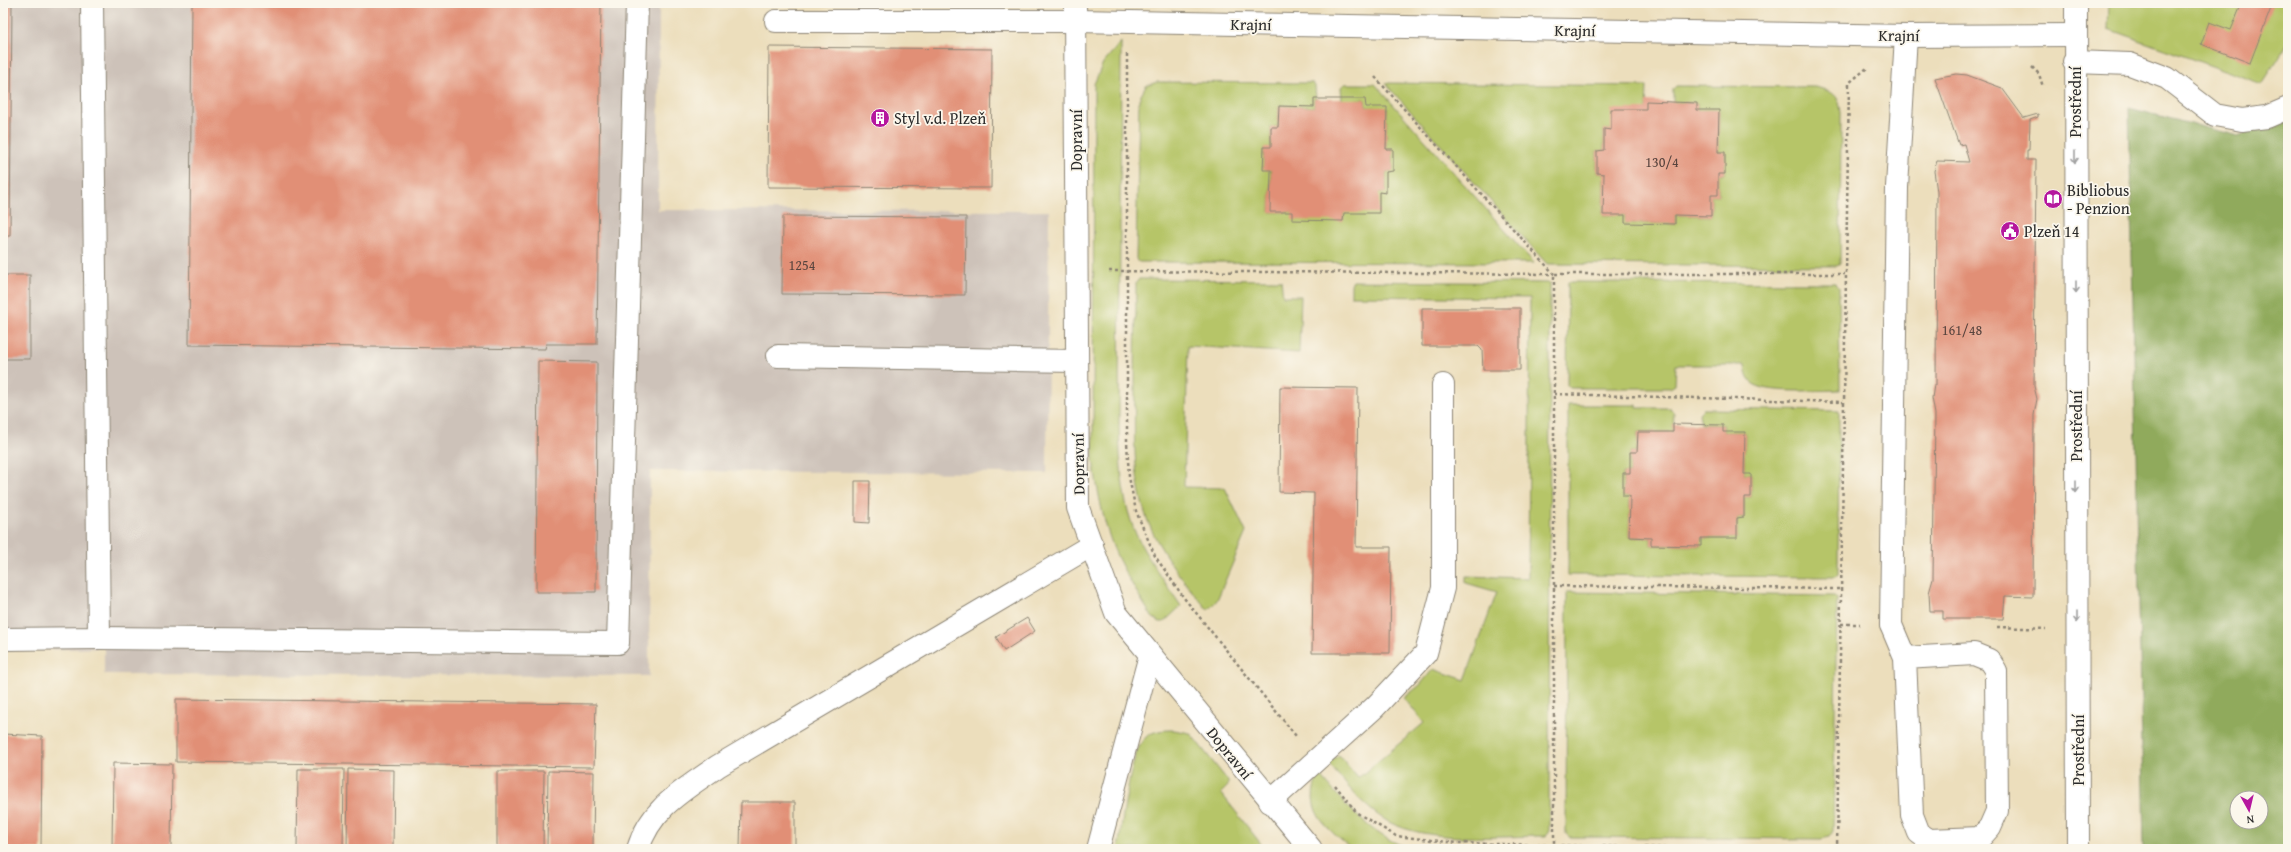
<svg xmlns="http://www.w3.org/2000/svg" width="2291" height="852" viewBox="0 0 2291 852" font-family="'Gentium Book Plus',serif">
<rect width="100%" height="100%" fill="#fbf7ec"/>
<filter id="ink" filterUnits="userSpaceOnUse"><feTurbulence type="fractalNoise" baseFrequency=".025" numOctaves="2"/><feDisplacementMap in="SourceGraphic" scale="8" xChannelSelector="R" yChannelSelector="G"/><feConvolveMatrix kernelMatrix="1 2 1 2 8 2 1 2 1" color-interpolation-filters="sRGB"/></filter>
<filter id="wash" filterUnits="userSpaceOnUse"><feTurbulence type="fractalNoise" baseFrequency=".012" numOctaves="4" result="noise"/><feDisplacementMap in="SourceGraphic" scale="16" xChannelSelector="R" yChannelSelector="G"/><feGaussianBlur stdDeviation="0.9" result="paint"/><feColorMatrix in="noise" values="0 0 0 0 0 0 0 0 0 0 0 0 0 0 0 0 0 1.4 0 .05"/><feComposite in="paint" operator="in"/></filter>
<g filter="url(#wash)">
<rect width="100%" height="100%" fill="#ecdebc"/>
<polygon fill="#cdc2b9" points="3,3 659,3 658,210 1049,211 1047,473 650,471 649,676 104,674 104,648 3,651"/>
<g fill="#b6c568" stroke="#70784a">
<polygon points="2109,3 2288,3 2288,43 2262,84 2108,29"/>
<path d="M 1121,42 L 1119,422 C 1120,466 1121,511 1144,550 C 1155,569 1169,588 1181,606 L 1164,622 L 1159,622 L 1152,617 C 1137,592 1119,566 1110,538 C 1101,512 1097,486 1093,460 L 1094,84 L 1103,63 Z"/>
<polygon points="1157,82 1313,83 1315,86 1316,99 1314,99 1314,107 1279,106 1278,127 1271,127 1271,147 1264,148 1263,169 1271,170 1270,212 1292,212 1342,221 1343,220 1344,213 1379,192 1386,192 1386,172 1393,171 1393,149 1386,149 1387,108 1366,107 1365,99 1342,100 1341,87 1344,84 1375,84 1534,263 1139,262 1136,259 1139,99 1146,86"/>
<path d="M 1385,83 L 1647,86 L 1646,109 L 1611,130 L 1604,130 L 1604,150 L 1597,151 L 1597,173 L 1604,174 L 1603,215 L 1625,215 L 1625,223 L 1675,224 L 1675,215 L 1711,216 L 1711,195 L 1718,195 L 1718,174 L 1725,174 L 1725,152 L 1718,152 L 1719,110 L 1697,110 L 1697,103 L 1673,102 L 1673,89 L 1676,86 L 1816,87 C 1833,92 1839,94 1841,113 L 1840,264 L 1837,266 L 1547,264 Z"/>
<path d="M 1139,279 L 1281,280 L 1283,296 L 1301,296 L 1299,353 L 1188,346 L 1184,487 L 1225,488 L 1246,532 L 1217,600 L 1208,610 C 1187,586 1166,560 1152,531 C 1132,487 1134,437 1135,390 C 1135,354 1136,318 1136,283 Z"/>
<path d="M 1353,281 L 1550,283 L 1549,833 L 1546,836 C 1499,836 1429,844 1387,821 C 1363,807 1346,784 1328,763 L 1339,755 L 1358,778 L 1424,723 L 1404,698 L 1420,685 L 1433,669 L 1465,680 L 1497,592 L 1466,583 L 1466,576 L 1528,578 L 1530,298 L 1351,296 L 1351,284 Z"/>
<path d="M 1568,282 L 1835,283 L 1839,287 L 1840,390 C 1821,390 1763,395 1751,382 C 1746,377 1746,372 1745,365 L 1676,365 L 1675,385 L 1670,388 L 1570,388 L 1567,385 Z"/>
<polygon points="1568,405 1637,405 1637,408 1670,408 1674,413 1673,432 1638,432 1637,452 1630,452 1630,473 1623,473 1623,496 1630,496 1629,537 1651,538 1651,545 1701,546 1701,538 1737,538 1737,518 1744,517 1744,497 1751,497 1751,474 1744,474 1745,432 1723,432 1723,425 1701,424 1699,413 1703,409 1839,411 1838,575 1834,577 1568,575"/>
<polygon points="1567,592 1834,596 1837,598 1833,831 1829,837 1822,839 1569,837 1566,834"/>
<path d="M 1174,730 L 1190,733 L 1228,781 L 1228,786 L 1221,793 L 1265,849 L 1118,849 C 1122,827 1130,751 1145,738 C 1153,730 1164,730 1174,730 Z"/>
<path d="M 1319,774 C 1344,803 1378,846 1420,849 L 1353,849 L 1349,847 C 1325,826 1302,810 1319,774 Z"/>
</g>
<path fill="#90aa5c" stroke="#5e6a44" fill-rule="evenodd" d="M 2129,108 L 2238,136 L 2288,116 L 2288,849 L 2144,849 ZM 2237,798 L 2261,798 L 2261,822 L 2237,822 Z"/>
<g id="blocks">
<g fill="#e18f76">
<polygon points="3,3 12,3 10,236 3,236"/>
<polygon points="192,3 601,3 597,344 546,344 545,349 189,345"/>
<polygon points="2242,3 2273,3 2250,63 2201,44 2209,22 2231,30"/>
<polygon points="769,47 992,49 991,188 768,187"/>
<polygon points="1956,74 1967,75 2002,88 2024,118 2038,114 2038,117 2030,120 2029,150 2027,150 2027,160 2036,160 2034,386 2037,399 2034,415 2033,597 2005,596 2003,619 1943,619 1943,611 1930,611 1929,593 1933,579 1935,414 1932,398 1934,385 1936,385 1937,192 1934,171 1937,161 1969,162 1964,144 1959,145 1935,78"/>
<polygon points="1314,99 1365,99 1366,107 1387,107 1386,149 1393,149 1393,171 1386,172 1386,193 1379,192 1379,213 1344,213 1343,221 1341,221 1292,220 1292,212 1270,212 1271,170 1263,170 1264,147 1271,147 1271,127 1278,127 1279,106 1314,107"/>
<polygon points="1646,101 1697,103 1697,110 1719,110 1718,152 1725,152 1725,174 1718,174 1718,195 1711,195 1711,216 1675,215 1675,224 1625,223 1625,215 1603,215 1604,174 1597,173 1597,151 1604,150 1604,129 1611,130 1611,109 1646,109"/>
<polygon points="783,216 966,217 965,295 782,294"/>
<rect x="3" y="275" width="27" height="84"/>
<polygon points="1422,308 1520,308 1520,370 1483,370 1482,350 1478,346 1422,346"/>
<polygon points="538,361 597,362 596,592 536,592"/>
<polygon points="1280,387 1358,388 1356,547 1391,547 1390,653 1312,653 1314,493 1279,492"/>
<polygon points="1673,424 1723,425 1723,432 1745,432 1744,474 1751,474 1751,497 1744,497 1744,517 1737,518 1737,538 1701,538 1701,546 1651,545 1651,538 1629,537 1630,496 1623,496 1623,473 1630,473 1630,452 1637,452 1638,432 1673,432"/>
<polygon points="855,481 870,481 869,523 855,522"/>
<polygon points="1027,618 1035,631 1004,651 996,637"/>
<polygon points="176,699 596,704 594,767 176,762"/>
<polygon points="3,734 42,736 41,849 3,849"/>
<polygon points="113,763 172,764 171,849 112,849"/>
<polygon points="298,769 344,769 343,849 297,849"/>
<polygon points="348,769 394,770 393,849 347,849"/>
<polygon points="497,771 544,771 543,849 497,849"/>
<polygon points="548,771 594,772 593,849 547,849"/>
<polygon points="741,802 795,802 795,849 740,849"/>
</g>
</g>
</g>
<g filter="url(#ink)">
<use href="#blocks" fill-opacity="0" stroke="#8c8474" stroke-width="1"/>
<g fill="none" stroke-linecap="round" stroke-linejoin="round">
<defs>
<g id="service">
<polyline points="776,21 1076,21"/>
<polyline points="1891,625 1905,658 1912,815 1919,833 1929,840 1980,838 1990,827 1997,811 1996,671 1989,660 1974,654 1905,658"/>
<polyline points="99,638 618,643 637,3"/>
<polyline points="3,639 99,638 92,3"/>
<path d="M 638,849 C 651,807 684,790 718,766 L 1092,545"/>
<polyline points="1098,849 1150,655"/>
</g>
<g id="minor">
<polyline points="2076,3 2078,849"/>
<polyline points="1076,21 1906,36 2075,35"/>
<polyline points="2074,62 2130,64 2167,78 2215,115 2242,120 2267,117 2288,108"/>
<polyline points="778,356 1077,361"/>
<polyline points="1891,625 1897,187 1906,36"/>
<polyline points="1270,802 1375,707 1426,653 1443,588 1443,385"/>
</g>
<polyline id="tertiary" points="1075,3 1078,508 1116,613 1311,849"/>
</defs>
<use href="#service" stroke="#8c8474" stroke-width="24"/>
<use href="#minor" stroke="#8c8474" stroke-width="24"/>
<use href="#tertiary" stroke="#8c8474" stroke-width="24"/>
<g stroke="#8c8474" stroke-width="2.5" stroke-dasharray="3 3" stroke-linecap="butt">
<polyline points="1127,54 1127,442 1129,477 1136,511 1155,556 1184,598 1296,736"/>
<polyline points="2032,67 2039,74 2043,87"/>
<polyline points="1375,77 1554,274"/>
<polyline points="1109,271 1554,274"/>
<polyline points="1554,394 1843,402"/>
<polyline points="1554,586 1841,589"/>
<polyline points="1841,624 1860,624"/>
<polyline points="1997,627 2046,629"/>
<polyline points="1335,785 1357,813 1396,836 1457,843 1709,849"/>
<polyline points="1554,849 1554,274 1845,274"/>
<polyline points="1837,849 1849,83 1867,68"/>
</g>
<use href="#service" stroke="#fff" stroke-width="22"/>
<use href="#minor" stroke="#fff" stroke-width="22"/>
<use href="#tertiary" stroke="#fff" stroke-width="22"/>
</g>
<defs><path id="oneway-shaft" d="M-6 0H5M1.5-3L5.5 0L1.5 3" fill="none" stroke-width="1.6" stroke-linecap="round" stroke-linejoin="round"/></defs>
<g stroke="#a0a0a0">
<use href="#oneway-shaft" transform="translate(2075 157) rotate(90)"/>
<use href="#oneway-shaft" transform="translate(2076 287) rotate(90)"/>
<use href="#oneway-shaft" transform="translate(2076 487) rotate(90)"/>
<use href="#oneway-shaft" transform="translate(2077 617) rotate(90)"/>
</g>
</g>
<defs>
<symbol id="building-disc" viewBox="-11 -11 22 22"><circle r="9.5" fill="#b5179e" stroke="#fbf7ec"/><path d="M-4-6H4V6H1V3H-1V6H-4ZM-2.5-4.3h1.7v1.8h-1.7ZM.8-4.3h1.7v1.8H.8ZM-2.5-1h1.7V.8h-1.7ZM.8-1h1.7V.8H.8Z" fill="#fff"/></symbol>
<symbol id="library-disc" viewBox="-11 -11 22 22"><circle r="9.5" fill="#b5179e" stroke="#fbf7ec"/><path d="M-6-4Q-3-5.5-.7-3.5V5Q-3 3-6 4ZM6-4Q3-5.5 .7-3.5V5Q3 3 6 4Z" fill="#fff"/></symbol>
<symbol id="civic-disc" viewBox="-11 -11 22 22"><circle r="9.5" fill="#b5179e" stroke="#fbf7ec"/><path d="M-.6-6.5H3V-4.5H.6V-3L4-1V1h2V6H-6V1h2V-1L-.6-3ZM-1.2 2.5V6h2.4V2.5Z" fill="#fff"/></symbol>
</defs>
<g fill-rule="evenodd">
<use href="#building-disc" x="869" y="107" width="22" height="22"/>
<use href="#library-disc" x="2042" y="188" width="22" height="22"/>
<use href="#civic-disc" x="1999" y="220" width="22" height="22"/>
</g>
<g text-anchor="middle" stroke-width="3.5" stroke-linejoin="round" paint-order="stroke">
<g font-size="14" fill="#58443e">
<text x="1662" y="167">130/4</text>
<text x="802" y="270">1254</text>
<text x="1962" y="335">161/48</text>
</g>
<g font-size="16" fill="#2b2b2b" stroke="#fbf7ec">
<text transform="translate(1251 24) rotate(1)" y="6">Krajní</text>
<text transform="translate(1575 30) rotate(1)" y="6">Krajní</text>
<text transform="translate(1899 35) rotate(1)" y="6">Krajní</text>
<text transform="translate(2075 102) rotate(-90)" y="6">Prostřední</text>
<text transform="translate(1076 140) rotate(-90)" y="6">Dopravní</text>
<text transform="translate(2076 426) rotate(-90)" y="6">Prostřední</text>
<text transform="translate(1078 464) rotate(-91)" y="6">Dopravní</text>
<text transform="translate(2078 750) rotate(-90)" y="6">Prostřední</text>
<text transform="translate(1230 753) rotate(51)" y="6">Dopravní</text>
</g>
<g font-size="16" fill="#2b2b2b" stroke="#fbf7ec" text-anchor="start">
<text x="894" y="124">Styl v.d. Plzeň</text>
<text x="2067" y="196">Bibliobus<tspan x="2067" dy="18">- Penzion</tspan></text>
<text x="2024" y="237">Plzeň 14</text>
</g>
</g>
<rect width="2291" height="852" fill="none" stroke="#fbf7ec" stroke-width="16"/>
<g transform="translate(2249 810) rotate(172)"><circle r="19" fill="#fbf7ec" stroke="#a8a59f"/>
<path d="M0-3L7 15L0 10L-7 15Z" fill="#b5179e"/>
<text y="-6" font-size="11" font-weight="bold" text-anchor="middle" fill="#2b2b2b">N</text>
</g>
</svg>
